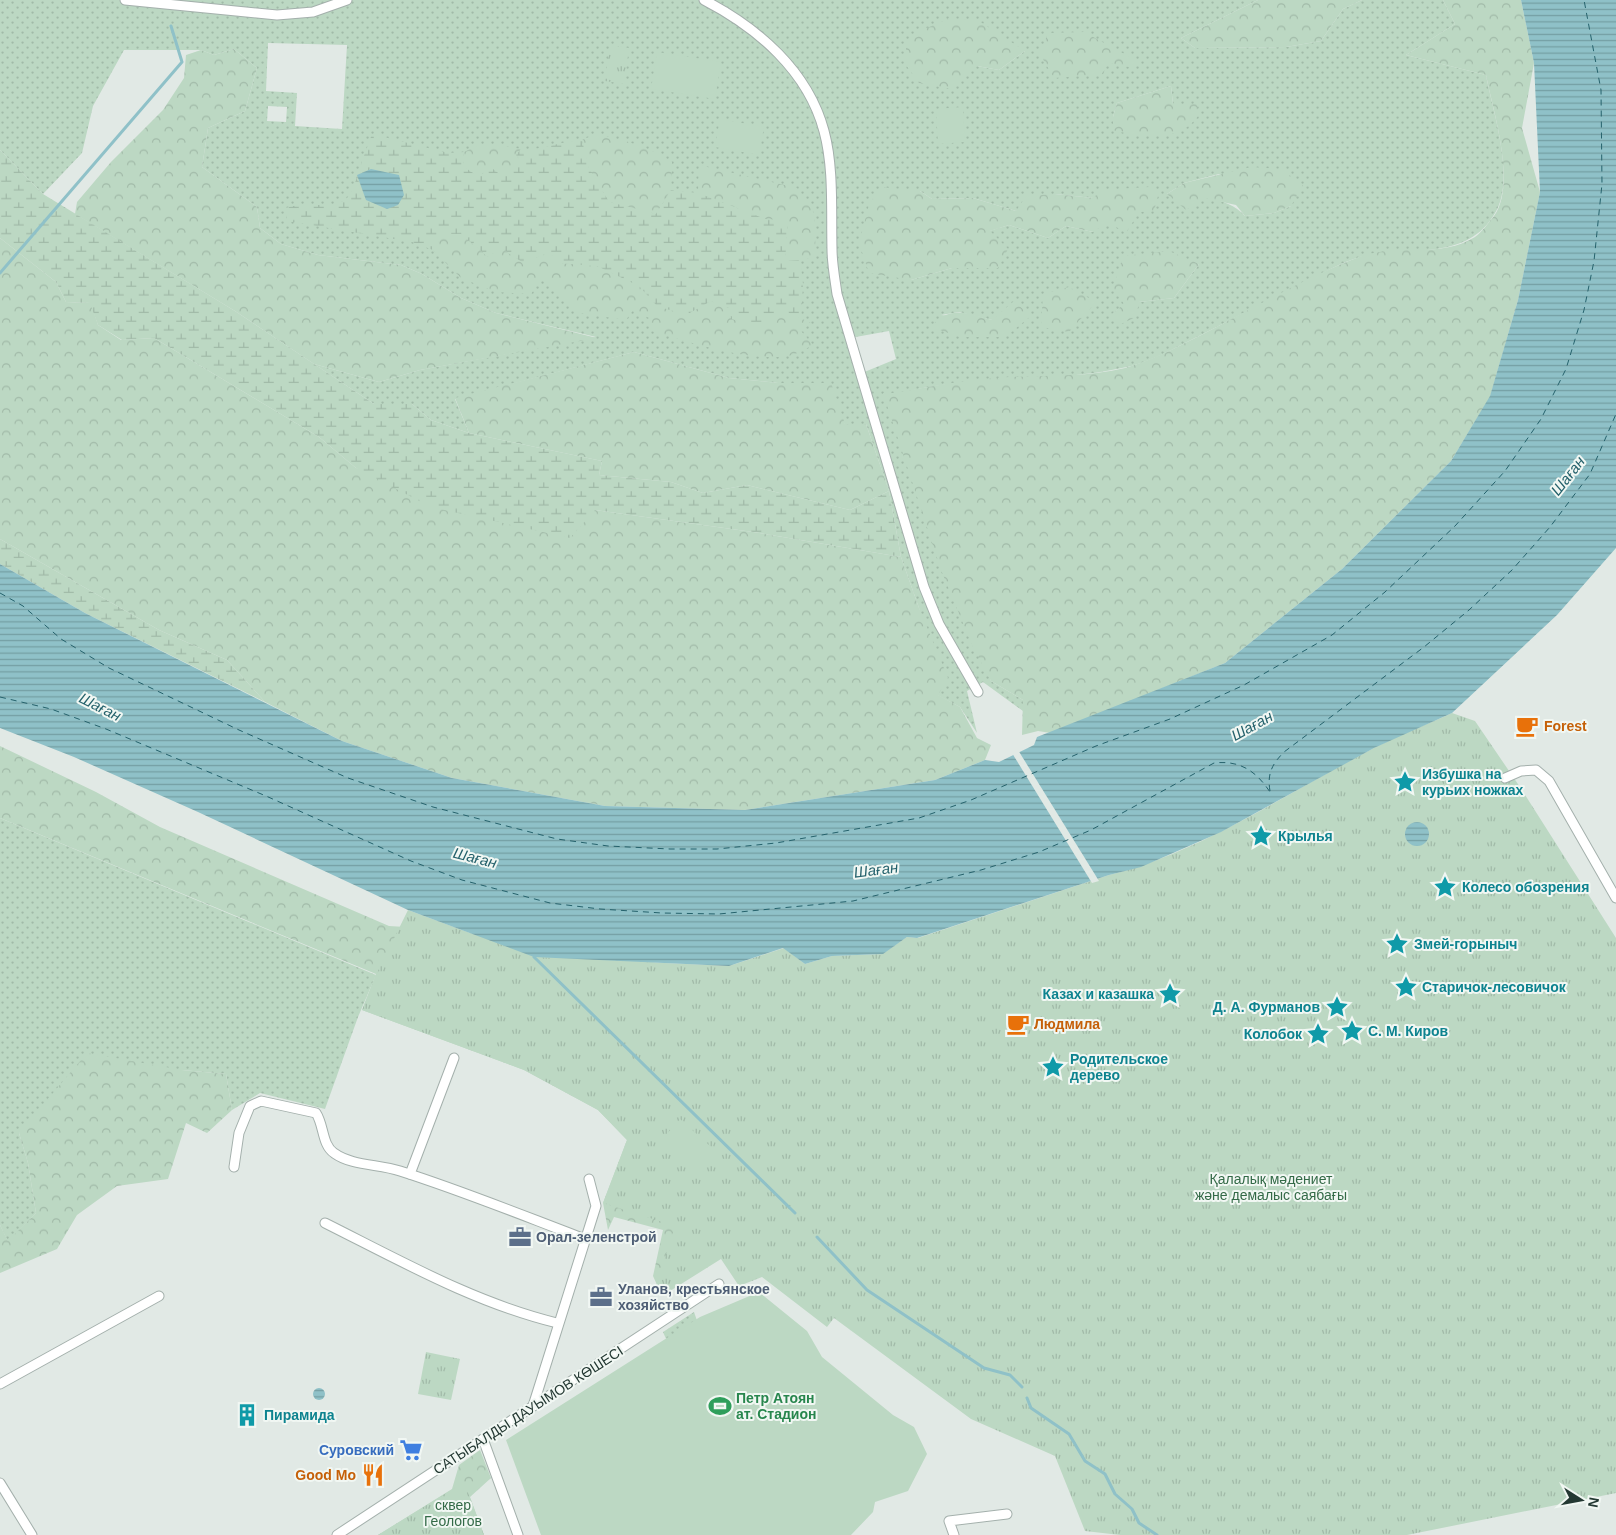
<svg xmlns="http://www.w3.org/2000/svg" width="1616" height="1535" viewBox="0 0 1616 1535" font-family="Helvetica,sans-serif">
<defs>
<pattern id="grass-dots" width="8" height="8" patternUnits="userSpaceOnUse" patternTransform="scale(1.25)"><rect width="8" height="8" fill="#bcd8c3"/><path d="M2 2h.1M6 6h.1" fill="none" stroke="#a1baa8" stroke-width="1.8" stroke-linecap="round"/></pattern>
<pattern id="forest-crowns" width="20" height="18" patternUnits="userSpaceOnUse" patternTransform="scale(1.25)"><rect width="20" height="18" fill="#bcd8c3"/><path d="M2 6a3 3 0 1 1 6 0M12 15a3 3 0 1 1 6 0" fill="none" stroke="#a1baa8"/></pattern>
<pattern id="wetland-marsh" width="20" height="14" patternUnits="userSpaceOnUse" patternTransform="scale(1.25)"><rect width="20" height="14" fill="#bcd8c3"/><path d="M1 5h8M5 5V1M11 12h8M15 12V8" fill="none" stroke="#a1baa8"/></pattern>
<pattern id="park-tufts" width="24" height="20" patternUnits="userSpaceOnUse" patternTransform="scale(1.25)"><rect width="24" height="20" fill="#bcd8c3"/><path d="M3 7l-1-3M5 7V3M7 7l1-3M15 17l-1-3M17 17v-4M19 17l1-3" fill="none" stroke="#a1baa8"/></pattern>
<pattern id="water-rules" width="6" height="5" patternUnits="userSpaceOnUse" patternTransform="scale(1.25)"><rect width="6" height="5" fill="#8fc1c8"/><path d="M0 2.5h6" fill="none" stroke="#749ea3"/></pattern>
</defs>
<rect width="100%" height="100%" fill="#e1e9e5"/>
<g fill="url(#grass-dots)" fill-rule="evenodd">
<path d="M 0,0 L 1258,0 L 1181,38 L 1195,48 L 1286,47 L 1321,41 L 1343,9 L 1362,0 L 1443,0 L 1455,24 L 1406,55 L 1486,75 C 1493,113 1516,179 1495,213 C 1467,263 1406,245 1360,257 C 1342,262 1323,273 1306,282 C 1271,299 1236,317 1201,335 C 1176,347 1150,363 1122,368 C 1048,384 971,374 897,394 L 991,681 L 1023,700 L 1023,711 L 983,682 L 967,691 L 977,733 L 960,707 L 937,695 L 919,608 L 901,557 L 889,491 L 866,424 L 845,424 L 778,383 L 729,378 L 634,352 L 455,399 L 469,433 L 431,420 L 412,404 L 374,404 L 314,364 L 379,382 L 420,370 L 596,337 L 496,313 L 461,298 L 422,274 L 401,265 L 318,255 L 281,244 L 260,228 L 257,207 L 202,167 L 208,128 L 245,111 L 257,68 L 234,49 L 214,55 L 201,50 L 124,50 L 93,106 L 82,153 L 43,194 L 0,150 ZM 268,43 L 347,45 L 342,129 L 295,126 L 297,93 L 266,91 ZM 1025,51 L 999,70 L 977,66 ZM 1171,86 L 1173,104 L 1196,104 L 1113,117 L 1117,103 ZM 268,106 L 287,107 L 286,122 L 267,121 ZM 1219,174 L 1291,206 L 1274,213 L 1245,216 C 1227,195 1193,197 1167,194 L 1184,183 ZM 920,191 L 932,199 L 973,198 L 1016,211 L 1055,194 L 1093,198 L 1093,232 L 1066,226 L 1048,238 L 1009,225 L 989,231 L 997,268 L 952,268 L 911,280 ZM 1199,264 L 1174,298 L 1139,302 L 1112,314 L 1124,305 ZM 959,312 L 992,320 L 941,315 ZM 889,331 L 896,359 L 862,373 L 850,338 Z"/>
<polygon points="0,818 376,975 358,1017 325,1109 260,1093 232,1110 226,1074 182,1070 19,1133 28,1163 36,1213 8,1242 0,1225"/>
<polygon points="694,1312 703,1338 671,1350 663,1332"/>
</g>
<g fill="url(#forest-crowns)">
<polygon points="1258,0 1362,0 1343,9 1321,41 1286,47 1195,48 1181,38"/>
<path d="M 1443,0 L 1521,0 L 1534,63 L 1522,128 L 1540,192 L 1518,300 L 1490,397 L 1451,461 L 1342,569 L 1225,663 L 1051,733 L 1038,731 L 1022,735 L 1023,700 L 991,681 L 972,645 L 941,570 L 883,393 C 897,394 908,390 922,388 C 943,384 964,381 985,379 C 1031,374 1080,379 1125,368 C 1153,360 1179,346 1205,333 C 1256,307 1306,277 1359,257 C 1397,243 1440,259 1475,237 C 1482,232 1489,222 1494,216 C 1517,184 1493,111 1486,75 L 1406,55 L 1455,24 Z"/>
<polygon points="950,18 979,21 1025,51 999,70 977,66 952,89 919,83 906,65 906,42 920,31"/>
<polygon points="1084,32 1139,62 1135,68 1108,63 1103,74 1054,78 1040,54 1048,33"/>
<polygon points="234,49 257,68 245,111 208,128 202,167 257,207 260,228 281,244 318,255 401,265 422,274 461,298 496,313 597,338 420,370 379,382 314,364 235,311 75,214 77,202 111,162 163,110 184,78 186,55 201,50 214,55"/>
<path d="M 1171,86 L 1173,104 L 1197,104 L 1198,116 C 1195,120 1191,124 1187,127 C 1169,141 1134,136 1113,130 L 1113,117 L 1117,103 Z"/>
<path d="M 596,134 C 623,140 648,146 672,162 L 671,190 L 656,214 L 609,202 L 588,166 L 582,140 Z"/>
<polygon points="481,144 495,144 521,149 516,155 520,160 502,176 492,169 477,176 463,166 464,152"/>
<polygon points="699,165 797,188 814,213 816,258 785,261 788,221 765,219 698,193"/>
<polygon points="1251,167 1281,169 1303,185 1291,206 1274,213 1245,216 1236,205 1204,198 1186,210 1167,194 1184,183"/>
<polygon points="880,187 920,191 932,199 973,198 1016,211 1026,196 1055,194 1093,198 1102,190 1149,187 1159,192 1154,211 1139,212 1126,233 1108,222 1093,232 1066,226 1048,238 1009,225 990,231 1008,249 998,268 952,268 911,280 869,273 859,243 869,205"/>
<path d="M 444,234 L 462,234 L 488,257 L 501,248 L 522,262 L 550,253 L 560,263 L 597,266 L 640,286 L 657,306 L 711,301 L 729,308 L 781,309 L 811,323 L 801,331 L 813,345 C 807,348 799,353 792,355 C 755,364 689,342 652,331 L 649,318 L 633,310 L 626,320 L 579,313 L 541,279 L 531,294 L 496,292 L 461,278 L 433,250 Z"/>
<polygon points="0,238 56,282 66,302 91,303 98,325 121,340 154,338 319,437 356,468 595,510 753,532 901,557 919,608 948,678 938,695 960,707 977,738 991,745 985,760 935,780 745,810 605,806 452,778 342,741 265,702 227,660 159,630 0,539"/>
<polygon points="1169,251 1199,264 1174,298 1139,302 1136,317 1119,325 1112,314 1124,304 1113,288 1123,256"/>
<polygon points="1069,287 1096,302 1069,332 1041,327 1043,294"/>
<path d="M 1014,301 L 1031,316 L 1005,337 L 960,337 L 931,327 C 950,304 968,314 992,320 Z"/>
<polygon points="634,352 729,378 778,383 831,383 845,424 866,424 889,491 850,510 747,485 703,493 671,482 599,475 602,461 469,433 455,398"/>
<polygon points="0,746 96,792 160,827 389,926 439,929 728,974 662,1296 653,1276 663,1230 614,1217 608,1230 603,1203 627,1140 598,1110 524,1070 362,1010 376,974 0,818"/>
<polygon points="87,1053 182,1070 226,1074 232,1110 207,1133 186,1123 168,1179 117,1186 77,1215 57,1249 0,1273 0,1225 8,1241 36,1213 28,1163 19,1133"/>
<polygon points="480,1450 491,1478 470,1497 484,1535 378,1535 452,1489 459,1465"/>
</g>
<g fill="url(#wetland-marsh)">
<path d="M 372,134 L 448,153 L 464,152 L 463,166 L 477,176 L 493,169 L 502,176 L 520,160 L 516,155 L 521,149 C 541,151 561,141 582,140 L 588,166 L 609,202 L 656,214 L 671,190 L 698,193 L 765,219 L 788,221 L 785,261 L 800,260 L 803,284 L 801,319 L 781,309 L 758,326 L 731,319 L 729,308 L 711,301 L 686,315 L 657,306 L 639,286 L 597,266 L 560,263 L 550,253 L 522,262 L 501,248 L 488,257 L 461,234 L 444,234 L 433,250 L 412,242 L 287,221 L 286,208 C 305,201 336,210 347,198 C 352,193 355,183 357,177 L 360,185 L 371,169 L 357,175 Z"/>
<polygon points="0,150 43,194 235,311 374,404 412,404 431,420 469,433 602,461 599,475 671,482 703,493 747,485 850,510 889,491 901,557 753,532 595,510 570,538 431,507 356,468 319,437 154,338 122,340 98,325 90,303 66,302 56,282 0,238"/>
<polygon points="0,539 159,630 227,660 265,702 85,613 0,564"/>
</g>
<g fill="url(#park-tufts)">
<polygon points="610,45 629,48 624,84 605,81"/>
<path d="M 1452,713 L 1475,721 L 1522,790 L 1616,938 L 1616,1493 L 1407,1535 L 1120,1535 L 1085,1531 L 1055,1456 L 971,1419 L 834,1318 L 827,1327 L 762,1277 L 739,1286 L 721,1259 L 662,1296 L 656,1286 L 675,1226 L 603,1203 L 627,1140 L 598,1110 L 524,1070 L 362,1010 L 376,975 L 408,910 L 535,957 L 729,966 L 784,948 L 805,964 L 832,956 L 882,954 L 907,937 L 918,938 L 1109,875 C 1204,851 1286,793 1372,749 C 1398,735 1426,725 1452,713 Z"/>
<polygon points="426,1352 460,1359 451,1400 418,1394"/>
<polygon points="464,1482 484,1535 378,1535 453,1489"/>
</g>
<g fill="#bcd8c3">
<polygon points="657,52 721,62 715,99 651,89"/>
<polygon points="963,107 965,142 938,144 936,109"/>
<polygon points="720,119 764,127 759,155 715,147"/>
<polygon points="680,1119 719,1154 703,1172 664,1137"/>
<polygon points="759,1292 807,1331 822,1357 893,1415 914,1427 927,1454 908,1491 875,1502 873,1512 851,1535 541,1535 506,1440 700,1317"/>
</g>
<g fill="url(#water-rules)">
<polygon points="1521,0 1616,0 1616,548 1557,615 1452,713 1374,748 1221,832 1141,867 1109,875 917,938 907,937 883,954 832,956 805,964 783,948 729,966 534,957 408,910 198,812 74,757 0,728 0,564 85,613 342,741 452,778 605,806 745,810 935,780 985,760 999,762 1034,745 1037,737 1225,663 1342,569 1451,461 1490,396 1518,300 1540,192 1534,63"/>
<polygon points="371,169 399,175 404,195 398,205 387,209 366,200 357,175"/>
<circle cx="1417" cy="834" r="12"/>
<circle cx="319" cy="1394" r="6"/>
</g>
<polygon fill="#e1e9e5" points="1018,750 1099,881 1092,883 1012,753"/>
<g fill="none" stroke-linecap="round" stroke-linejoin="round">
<g stroke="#8fc1c8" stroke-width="3">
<polyline points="0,273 182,62 171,26"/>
<polyline points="534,957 795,1213"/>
<polyline points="817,1237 867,1290 984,1368 1010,1375 1022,1387"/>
<polyline points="1027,1398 1031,1408 1069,1434 1085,1461 1105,1474 1115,1494 1132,1509 1139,1523 1157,1535"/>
</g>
<g stroke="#25626c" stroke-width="1" stroke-dasharray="6 5" stroke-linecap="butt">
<polyline points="0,593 23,606 61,639 109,668 239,730 348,778 433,807 557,839 608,846 670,849 717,849 776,843 919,818 971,800 1096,746 1170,719 1244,685 1332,635 1385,592 1455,526 1505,471 1541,419 1566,369 1584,310 1594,261 1602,184 1601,90 1584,0"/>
<path d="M 0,697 L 51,709 L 106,729 L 266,796 L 411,861 L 462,880 L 550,903 L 600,909 L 662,913 L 719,914 L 853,901 L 981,870 L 1039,852 L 1091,830 L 1214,763 C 1240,760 1256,771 1270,792"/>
<path d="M 1270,791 C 1267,774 1272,764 1284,752 L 1424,647 L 1469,610 L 1512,570 L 1550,527 L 1590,474 L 1616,414"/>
</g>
<defs>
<g id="street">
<polyline points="125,0 277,15 313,12 347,0"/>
<path d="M 704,0 C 758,28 808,71 824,131 C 834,168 831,210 832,249 C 832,264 835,279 837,294 L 924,587 L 939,624 L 978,692"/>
<polyline points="1505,778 1521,771 1536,770 1549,781 1616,898"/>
<path d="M 234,1167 L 239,1133 L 250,1106 L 261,1101 L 316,1113 C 324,1125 322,1145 334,1153 C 352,1166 379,1164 400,1171 C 463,1191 524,1216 585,1239"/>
<polyline points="410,1174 454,1058"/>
<path d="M 325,1223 C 401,1261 475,1303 557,1323"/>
<polyline points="0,1384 159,1296"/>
<polyline points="533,1406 596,1206 589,1179"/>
<polyline points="483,1439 518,1535"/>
<polyline points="0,1483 32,1535"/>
<polyline points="337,1535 719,1284"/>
<polyline points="954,1535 949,1521 1007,1514"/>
</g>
</defs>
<use href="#street" stroke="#a4b0ac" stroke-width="11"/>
<use href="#street" stroke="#fff" stroke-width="9"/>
</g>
<defs>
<symbol id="cafe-bare" viewBox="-9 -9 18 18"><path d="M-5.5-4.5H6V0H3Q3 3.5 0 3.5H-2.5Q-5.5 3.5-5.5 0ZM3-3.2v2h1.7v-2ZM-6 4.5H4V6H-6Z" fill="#e8710a" stroke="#f1f7f3" stroke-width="2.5" paint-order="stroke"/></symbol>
<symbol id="sight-bare" viewBox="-9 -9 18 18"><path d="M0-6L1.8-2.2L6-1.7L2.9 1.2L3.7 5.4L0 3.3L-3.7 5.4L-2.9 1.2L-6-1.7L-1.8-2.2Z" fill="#0f9aa8" stroke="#f1f7f3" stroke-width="2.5" paint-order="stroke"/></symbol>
<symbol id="office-bare" viewBox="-9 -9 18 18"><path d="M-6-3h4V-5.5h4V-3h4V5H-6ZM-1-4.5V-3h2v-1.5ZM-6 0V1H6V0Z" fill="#5c6f8a" stroke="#f1f7f3" stroke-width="2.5" paint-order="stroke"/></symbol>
<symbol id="stadium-bare" viewBox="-9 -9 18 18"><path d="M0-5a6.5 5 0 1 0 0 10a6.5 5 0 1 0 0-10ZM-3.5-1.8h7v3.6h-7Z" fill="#2e9e5b" stroke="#f1f7f3" stroke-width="2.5" paint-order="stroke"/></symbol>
<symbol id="building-bare" viewBox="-9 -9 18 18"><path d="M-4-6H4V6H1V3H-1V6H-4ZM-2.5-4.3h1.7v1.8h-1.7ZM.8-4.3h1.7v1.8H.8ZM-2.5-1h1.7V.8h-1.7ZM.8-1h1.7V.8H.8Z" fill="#0f9aa8" stroke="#f1f7f3" stroke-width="2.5" paint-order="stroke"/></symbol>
<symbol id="supermarket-bare" viewBox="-9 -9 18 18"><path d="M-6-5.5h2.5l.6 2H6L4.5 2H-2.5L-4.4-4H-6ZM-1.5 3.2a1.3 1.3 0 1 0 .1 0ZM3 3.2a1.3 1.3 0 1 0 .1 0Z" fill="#3f7fe0" stroke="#f1f7f3" stroke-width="2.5" paint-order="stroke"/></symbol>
<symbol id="restaurant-bare" viewBox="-9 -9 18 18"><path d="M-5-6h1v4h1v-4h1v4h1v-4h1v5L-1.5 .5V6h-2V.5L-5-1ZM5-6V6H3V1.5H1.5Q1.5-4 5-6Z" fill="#e8710a" stroke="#f1f7f3" stroke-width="2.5" paint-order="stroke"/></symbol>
</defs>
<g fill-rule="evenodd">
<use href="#cafe-bare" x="1511" y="710" width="32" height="32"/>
<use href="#sight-bare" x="1389" y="766" width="32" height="32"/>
<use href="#sight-bare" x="1245" y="820" width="32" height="32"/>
<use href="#sight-bare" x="1429" y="871" width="32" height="32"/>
<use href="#sight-bare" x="1381" y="928" width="32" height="32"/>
<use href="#sight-bare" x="1390" y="971" width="32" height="32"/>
<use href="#sight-bare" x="1154" y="978" width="32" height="32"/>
<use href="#sight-bare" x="1321" y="991" width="32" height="32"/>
<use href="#cafe-bare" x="1002" y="1008" width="32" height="32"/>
<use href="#sight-bare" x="1336" y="1015" width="32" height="32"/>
<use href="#sight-bare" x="1302" y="1018" width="32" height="32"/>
<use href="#sight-bare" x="1037" y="1051" width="32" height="32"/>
<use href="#office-bare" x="504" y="1221" width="32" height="32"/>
<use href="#office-bare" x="585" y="1281" width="32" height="32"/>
<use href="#stadium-bare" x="704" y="1390" width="32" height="32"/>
<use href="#building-bare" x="231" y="1399" width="32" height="32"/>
<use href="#supermarket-bare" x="395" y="1434" width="32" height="32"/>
<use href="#restaurant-bare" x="357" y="1459" width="32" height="32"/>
</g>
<g text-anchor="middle" stroke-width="4" stroke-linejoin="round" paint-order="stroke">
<g font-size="14" font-weight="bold" fill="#c56008" stroke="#f1f7f3" text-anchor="start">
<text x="1544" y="731">Forest</text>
<text x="1034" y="1029">Людмила</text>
<text x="356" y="1480" text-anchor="end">Good Mo</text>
</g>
<g font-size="14" font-weight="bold" fill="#0d838f" stroke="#f1f7f3" text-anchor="start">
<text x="1422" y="779">Избушка на<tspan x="1422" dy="16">курьих ножках</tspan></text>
<text x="1278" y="841">Крылья</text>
<text x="1462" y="892">Колесо обозрения</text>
<text x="1414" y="949">Змей-горыныч</text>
<text x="1422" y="992">Старичок-лесовичок</text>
<text x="1154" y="999" text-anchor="end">Казах и казашка</text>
<text x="1320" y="1012" text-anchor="end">Д. А. Фурманов</text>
<text x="1368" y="1036">С. М. Киров</text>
<text x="1302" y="1039" text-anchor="end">Колобок</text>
<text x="1070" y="1064">Родительское<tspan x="1070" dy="16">дерево</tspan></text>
<text x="264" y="1420">Пирамида</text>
</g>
<g font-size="14" fill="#336a47" stroke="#f1f7f3">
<text x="1271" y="1184">Қалалық мәдениет<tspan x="1271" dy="16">және демалыс саябағы</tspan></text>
<text x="453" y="1510">сквер<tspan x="453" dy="16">Геологов</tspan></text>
</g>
<g font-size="14" font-weight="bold" fill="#4e5e75" stroke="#f1f7f3" text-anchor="start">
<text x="536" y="1242">Орал-зеленстрой</text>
<text x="618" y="1294">Уланов, крестьянское<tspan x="618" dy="16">хозяйство</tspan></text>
</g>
<g font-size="14" font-weight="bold" fill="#27864d" stroke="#f1f7f3" text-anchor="start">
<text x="736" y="1403">Петр Атоян<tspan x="736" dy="16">ат. Стадион</tspan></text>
</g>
<g font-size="14" fill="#233832" stroke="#f1f7f3">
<text transform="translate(528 1410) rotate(-33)" y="5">САТЫБАЛДЫ ДАУЫМОВ КӨШЕСІ</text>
</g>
<g font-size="14" font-weight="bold" fill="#366cbe" stroke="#f1f7f3" text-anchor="end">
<text x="394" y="1455">Суровский</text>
</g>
<g font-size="15" font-style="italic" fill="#25626c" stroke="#f1f7f3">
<text transform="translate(1568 476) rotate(-52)" y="5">Шаған</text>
<text transform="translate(100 707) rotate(27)" y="5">Шаған</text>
<text transform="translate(1252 726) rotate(-29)" y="5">Шаған</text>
<text transform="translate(475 858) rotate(14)" y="5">Шаған</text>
<text transform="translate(876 870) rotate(-7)" y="5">Шаған</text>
</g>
</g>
<g transform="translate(1581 1500) rotate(101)" stroke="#f1f7f3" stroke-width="4" paint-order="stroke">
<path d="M0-4L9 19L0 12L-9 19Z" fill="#233832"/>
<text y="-8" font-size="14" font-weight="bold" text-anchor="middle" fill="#233832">N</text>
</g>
</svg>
